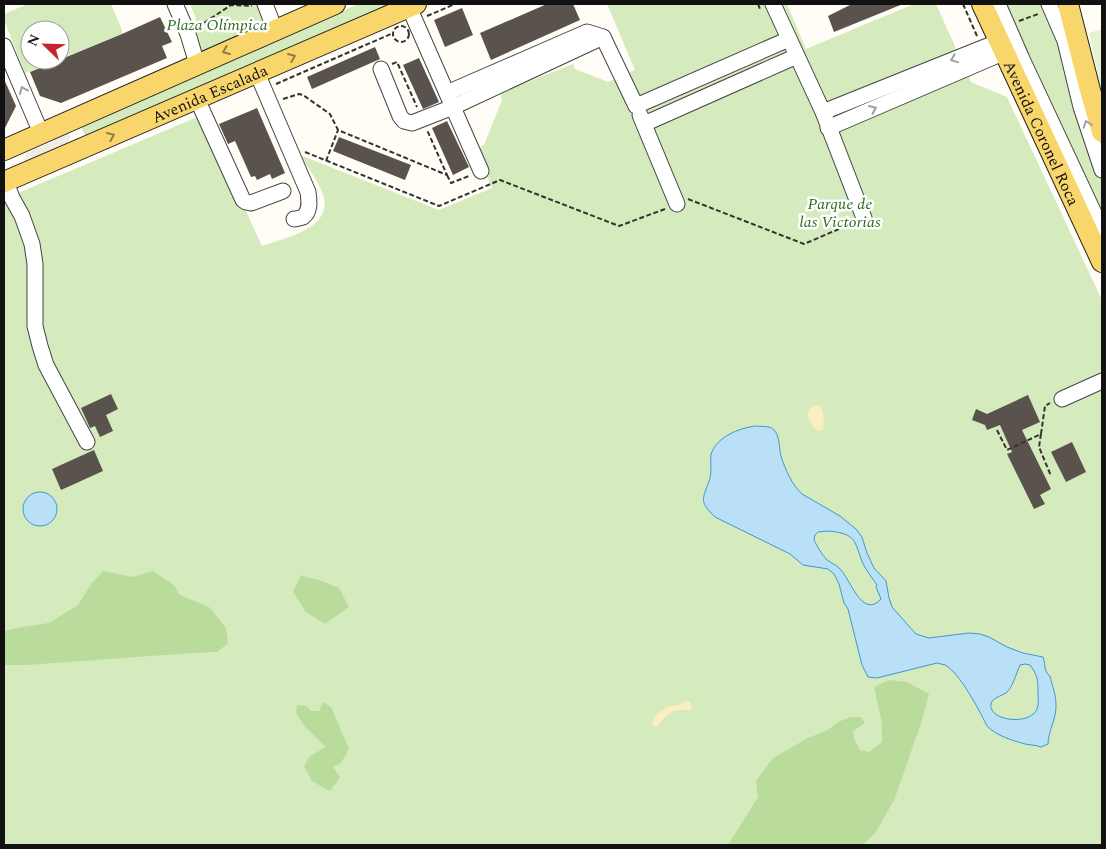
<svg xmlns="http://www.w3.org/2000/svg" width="1106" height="849" viewBox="0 0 1106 849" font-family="Spectral,serif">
<rect width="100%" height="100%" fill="#fffdf5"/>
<g fill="#d5ebbd">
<polygon points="28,4 111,4 122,30 122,34 60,59 60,30 30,30 30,60 59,60 25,73 4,20 4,14"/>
<polygon points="190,4 258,4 265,21 263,29 202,52 192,27 196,18"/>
<polygon points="358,4 398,4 87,139 80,125"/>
<path d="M 607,4 L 787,4 L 806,49 L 914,4 L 936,4 L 971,82 L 1007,97 L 1102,300 L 1102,845 L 4,845 L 4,199 L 202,115 L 262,246 C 285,238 337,228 322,192 C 317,179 307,167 300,155 L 439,210 L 492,188 L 476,149 L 484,145 L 502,100 L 500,93 L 573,64 L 575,69 L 608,82 L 635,70 Z"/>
<polygon points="1003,4 1047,4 1096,164 1102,181 1102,219"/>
</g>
<g fill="#b9dc9c">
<polygon points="103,571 133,577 153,571 174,585 180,595 209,607 226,628 228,643 217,652 192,653 27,665 4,665 4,631 17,628 49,623 78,605 91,584"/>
<polygon points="301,575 306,577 319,580 339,588 349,607 325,624 306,612 293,592"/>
<polygon points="889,680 907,682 929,694 922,720 895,798 876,832 863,845 728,845 758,797 756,781 773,758 808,738 828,730 838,722 850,717 861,717 865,723 853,731 854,739 860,750 869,752 882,742 882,724 874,687"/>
<polygon points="323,702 331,707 349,749 341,763 333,767 340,777 330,791 312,781 304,766 310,756 326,747 306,728 296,713 297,705 307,706 311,711 319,711"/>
</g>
<g fill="#fbeec1">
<path d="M 816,405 L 821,407 C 824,412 825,426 822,430 L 818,431 C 809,424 802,411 816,405 Z"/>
<path d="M 687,701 L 690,702 L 692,706 L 691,709 C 686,711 683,709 678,710 C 669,711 663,719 657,726 L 653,726 C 650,717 662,709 671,706 C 676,704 674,707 679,705 C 681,703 684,702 687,701 Z"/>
</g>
<polygon fill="#e6f2cf" points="1102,29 1102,92 1089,33"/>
<polygon fill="#f1ede2" points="64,131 68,133 70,136 69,140 67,143 44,153 38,161 28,163 25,161 25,155 27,152 53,142 58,134"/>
<g fill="#b9e0f7" stroke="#3f96cf" fill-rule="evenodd">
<path d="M 755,426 C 761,427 770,425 774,430 C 780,436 779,449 781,456 C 785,469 792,485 802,494 L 840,516 L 856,529 L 862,537 L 867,553 L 874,568 L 886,581 L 889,598 L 892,607 L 916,634 L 929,638 L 969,633 L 980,634 L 989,637 L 1007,647 L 1023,653 L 1043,657 C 1046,664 1043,671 1050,676 C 1052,685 1056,695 1056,704 C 1057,717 1048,732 1048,744 L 1041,747 C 1036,745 1030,745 1025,744 C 1011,740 997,736 987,726 C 979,710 960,673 945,665 C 942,664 940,664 937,663 L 877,678 L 868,677 L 862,665 L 848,609 L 844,603 L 839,584 L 834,574 L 828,569 L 803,565 L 790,554 L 715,517 C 697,500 704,498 710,478 C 712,470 710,463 711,455 C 715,437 740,428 755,426 ZM 829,531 C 857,534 854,541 863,564 C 867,571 872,578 877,585 L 876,587 L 881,599 C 862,620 850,578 840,569 C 837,565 831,563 827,560 C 822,555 817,546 814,540 L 815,535 L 818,532 ZM 1025,664 L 1030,665 C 1038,676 1038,680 1038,694 C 1038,698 1039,704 1037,709 C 1030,726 988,721 991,704 C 992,698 1001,696 1006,693 C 1013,687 1016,674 1020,665 Z"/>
<circle cx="40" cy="509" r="17"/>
</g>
<g fill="#5a524d">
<polygon points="547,4 573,4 580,20 491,60 480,33"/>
<polygon points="852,4 903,4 834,32 828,16"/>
<polygon points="462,8 473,35 445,47 434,20"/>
<polygon points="160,17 172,42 162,46 167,58 61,103 40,96 30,72 122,34"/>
<polygon points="375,47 380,59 312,89 307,77"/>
<polygon points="419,58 439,102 423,109 403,65"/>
<polygon points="4,79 16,106 4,130"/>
<polygon points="257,108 285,173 272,179 270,174 257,180 255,176 251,177 235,141 228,144 219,124"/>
<polygon points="447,121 469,167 453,175 432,128"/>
<polygon points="339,137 411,165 405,180 333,151"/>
<polygon points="111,394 118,409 106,415 113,431 100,437 95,426 90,428 81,408"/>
<polygon points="1028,395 1040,422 1022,430 1051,489 1040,495 1045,504 1034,509 1007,454 1012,452 1000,425 987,430 985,425 972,420 976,409 987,414"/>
<polygon points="1072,442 1086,472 1066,482 1051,452"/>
<polygon points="94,450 103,471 61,490 52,469"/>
</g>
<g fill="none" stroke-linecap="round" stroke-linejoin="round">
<defs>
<g id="minor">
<polyline points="175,4 188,34 197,64"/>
<polyline points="265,4 275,30"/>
<polyline points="773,4 823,112 864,218"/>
<polyline points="998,4 1022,59 1102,230"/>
<polyline points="1049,4 1065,41 1081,107 1102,170"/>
<polyline points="409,7 481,171"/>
<polyline points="4,46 41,133"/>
<polyline points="381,69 400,116 404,121 412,123 453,107 603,37 636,106 789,39"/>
<path d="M 257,73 L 308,192 C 309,200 311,211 303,217 C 300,218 297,219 294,219"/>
<polyline points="447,93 587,32 603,37"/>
<polyline points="197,99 243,200 246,202 251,203 283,191"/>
<polyline points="823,112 1000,41"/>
<polyline points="640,115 677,204"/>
<polyline points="644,124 797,56"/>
<polyline points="828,128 1005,52"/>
<polyline points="6,182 12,198 22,216 32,244 35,264 35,326 40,346 46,365 87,442"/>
<polyline points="1062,399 1102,381"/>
</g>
<g id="major">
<path id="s1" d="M 982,4 L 1102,262"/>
<polyline points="1068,4 1090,90 1102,132"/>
<polyline points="4,150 335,4"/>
<path id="s2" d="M 4,182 L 416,4"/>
</g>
</defs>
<use href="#minor" stroke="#444" stroke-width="17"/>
<use href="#major" stroke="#222" stroke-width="22"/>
<g stroke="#333" stroke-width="2" stroke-dasharray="5 2.5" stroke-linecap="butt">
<polyline points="758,4 760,9"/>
<polyline points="963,4 977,36"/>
<polyline points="427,16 455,4"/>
<polyline points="1019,21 1038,14"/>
<circle cx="401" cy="34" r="8"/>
<polyline points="198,27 231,5 252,6"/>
<polyline points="392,64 397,62 417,107"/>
<polyline points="276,84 393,33"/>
<polyline points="283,99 299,94 303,95 330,114 338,130 447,175 427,130"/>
<polyline points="305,152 439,206 500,180 619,226 665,209"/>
<polyline points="326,161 338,130"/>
<polyline points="447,175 451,183 469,176"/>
<polyline points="688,199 804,244 853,223"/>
<polyline points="997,430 1007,450 1041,434 1045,406 1050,403"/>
<polyline points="1041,434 1039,447 1051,476"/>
</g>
<use href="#minor" stroke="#fff" stroke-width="15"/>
<use href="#major" stroke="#f9d66b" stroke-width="20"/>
</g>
<defs><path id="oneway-chevron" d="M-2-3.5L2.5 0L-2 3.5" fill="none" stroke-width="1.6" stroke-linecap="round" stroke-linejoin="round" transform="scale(1.25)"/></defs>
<g stroke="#917d42">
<use href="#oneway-chevron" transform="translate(226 51) rotate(157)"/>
<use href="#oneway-chevron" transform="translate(292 57) rotate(-23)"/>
<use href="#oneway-chevron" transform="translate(111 136) rotate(-23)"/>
</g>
<g stroke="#a0a0a0">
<use href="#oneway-chevron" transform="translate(954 59) rotate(158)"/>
<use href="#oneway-chevron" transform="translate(23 90) rotate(-113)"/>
<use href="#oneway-chevron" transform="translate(873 109) rotate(-23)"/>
<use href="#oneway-chevron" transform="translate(1087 124) rotate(-108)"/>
</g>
<g text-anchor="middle" stroke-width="5" stroke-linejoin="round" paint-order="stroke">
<g font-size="16" font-style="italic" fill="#2f6b1f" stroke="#fff">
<text x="217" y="30">Plaza Olímpica</text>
<text x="840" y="209">Parque de<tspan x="840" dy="18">las Victorias</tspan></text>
</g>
<g font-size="16" fill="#111" stroke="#fff">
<text dy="6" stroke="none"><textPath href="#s2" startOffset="224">Avenida Escalada</textPath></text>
<text dy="6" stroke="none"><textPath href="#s1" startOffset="142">Avenida Coronel Roca</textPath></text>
</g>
</g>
<rect width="1106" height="849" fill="none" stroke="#111111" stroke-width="10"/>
<g transform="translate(45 45) rotate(293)"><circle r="24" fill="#ffffff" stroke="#a0a0a0"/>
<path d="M0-4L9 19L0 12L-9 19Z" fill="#c4262e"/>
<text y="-8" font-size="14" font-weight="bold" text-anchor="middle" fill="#111111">N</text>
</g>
</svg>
